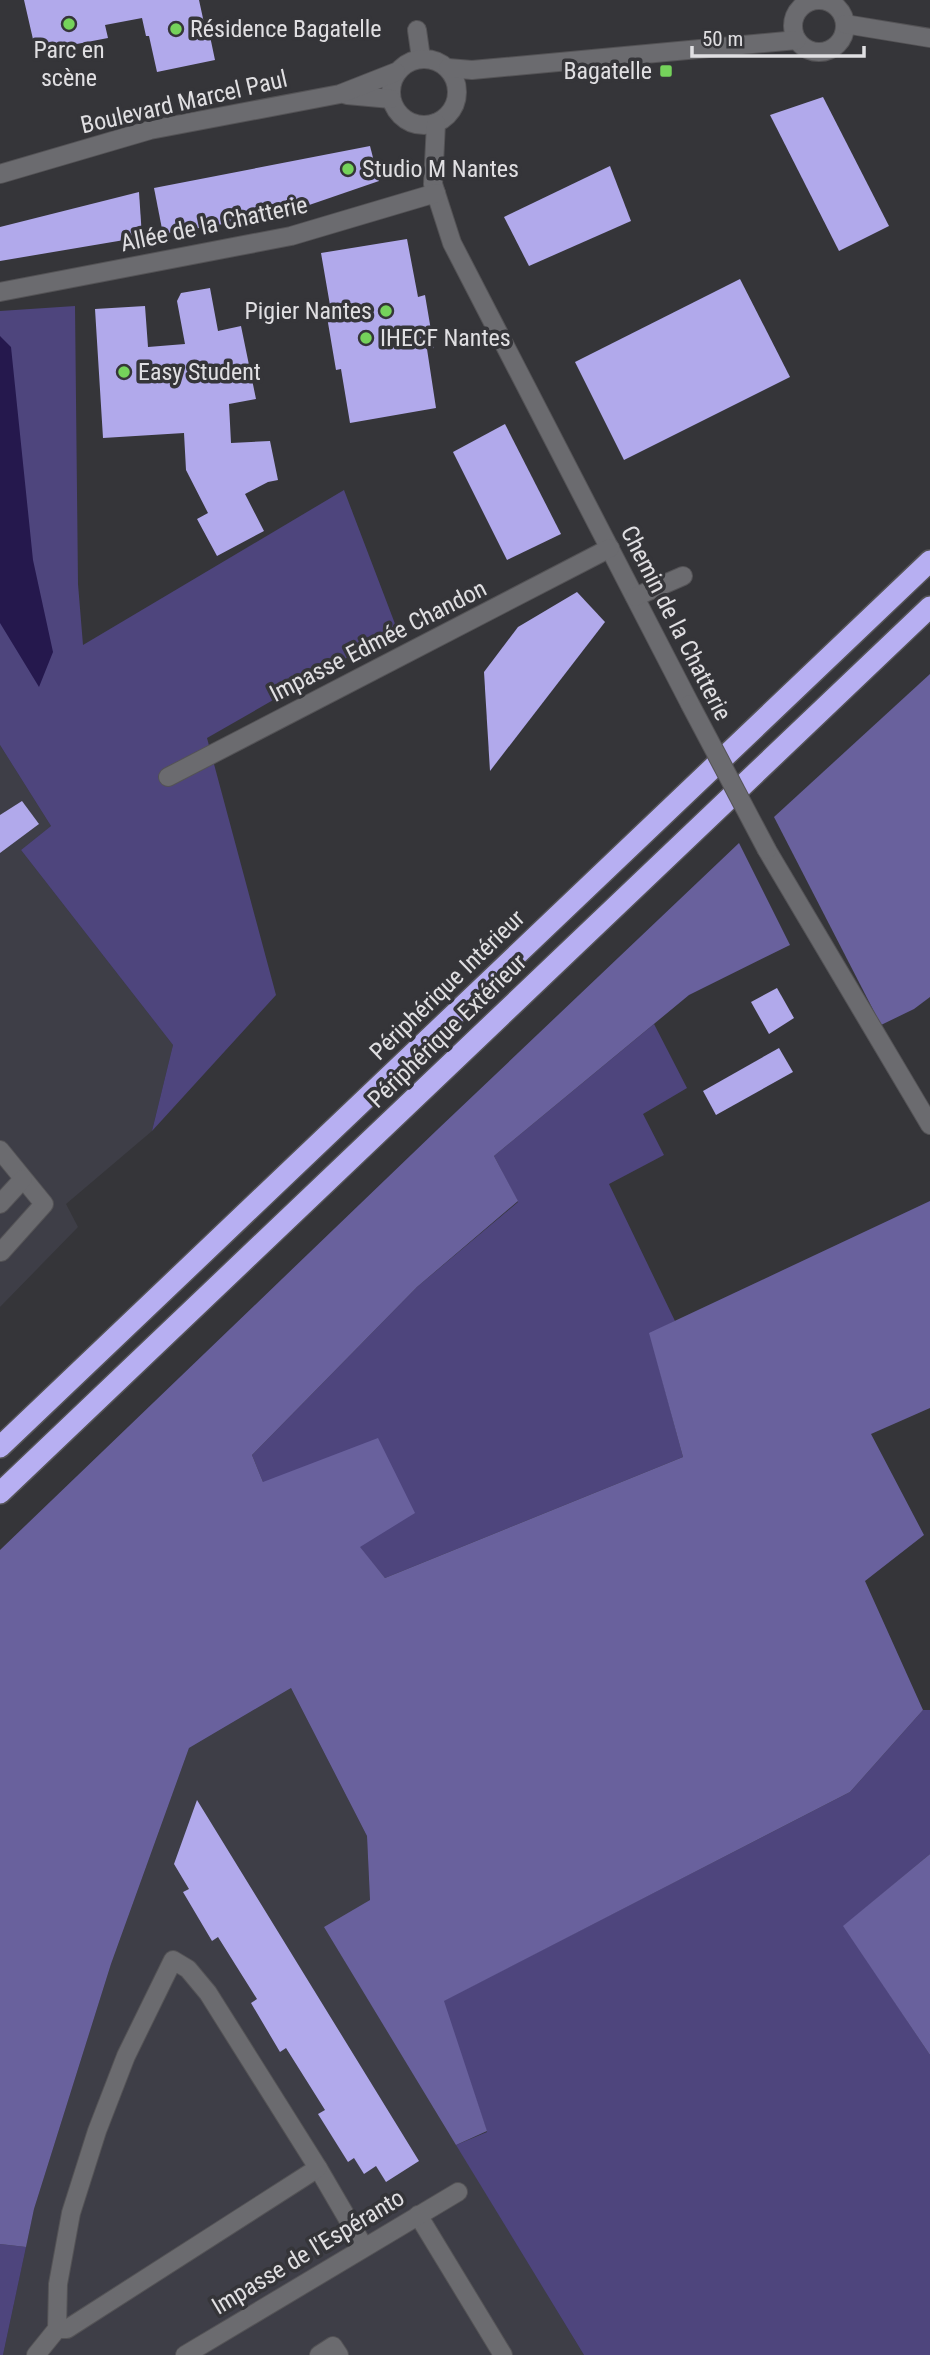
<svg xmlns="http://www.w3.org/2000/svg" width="930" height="2355" viewBox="0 0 930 2355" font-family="'Roboto Condensed',sans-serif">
<rect width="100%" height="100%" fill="#353539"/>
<g fill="#3e3e47">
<polygon points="0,745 51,826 21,850 173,1045 152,1131 66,1204 78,1227 0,1307"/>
<polygon points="291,1688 367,1836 370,1900 325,1928 584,2355 3,2355 34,2209 111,1964 189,1748"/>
</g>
<g fill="#4e457d">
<polygon points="75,306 78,584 83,645 344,490 397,629 207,738 276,995 152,1131 173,1045 21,850 51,826 0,745 0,311"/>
<polygon points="654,1024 687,1088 643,1114 664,1155 609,1184 675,1321 650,1334 683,1457 385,1578 359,1547 263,1482 252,1455 417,1287 518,1202 494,1156"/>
<polygon points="923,1710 930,1710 930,1854 844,1926 930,2055 930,2355 584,2355 456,2145 487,2132 443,2001 850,1792"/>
<polygon points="0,2244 26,2247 3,2355 0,2355"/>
</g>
<g fill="#69619d">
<polygon points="930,674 930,997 914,1009 881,1025 774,817"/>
<polygon points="739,843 790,945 689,995 494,1156 518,1201 417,1287 252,1455 263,1482 378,1438 415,1513 360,1547 385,1578 683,1457 649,1333 930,1201 930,1408 871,1434 924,1535 865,1581 923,1710 850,1792 444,2001 487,2131 456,2145 324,1927 370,1900 367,1836 291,1688 189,1748 111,1964 34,2209 26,2247 0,2244 0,1550 437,1130"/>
<polygon points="930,1854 930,2055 843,1926"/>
</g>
<polygon fill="#25184d" points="0,336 11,347 33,560 53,652 39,687 0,623"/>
<g fill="#b1a9eb">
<polygon points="24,0 199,0 204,23 207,22 215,60 157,72 149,36 146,36 142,18 105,25 108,38 61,47 61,43 35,48"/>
<polygon points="823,97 889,226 839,251 770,115"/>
<polygon points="370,146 379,181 283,214 163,234 154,188"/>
<polygon points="610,166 631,221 529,266 504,217"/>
<polygon points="139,192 142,237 0,261 0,227"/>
<polygon points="407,239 418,297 425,295 434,348 427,349 436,408 350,423 341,369 336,370 326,311 331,311 321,253"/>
<polygon points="740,279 790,377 624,460 575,362"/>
<polygon points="210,288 218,331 241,326 256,399 229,404 231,443 270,441 278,480 268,482 245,494 264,531 217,556 197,519 208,513 186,470 184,433 103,438 95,309 145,306 148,347 185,344 177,301 181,293"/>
<polygon points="505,424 561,534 507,560 453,452"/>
<polygon points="577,592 605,622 490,771 484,672 518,627"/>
<polygon points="22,801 39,824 0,853 0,815"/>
<polygon points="777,988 794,1018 769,1034 751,1002"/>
<polygon points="779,1048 793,1072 716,1115 703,1091"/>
<polygon points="197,1800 419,2161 386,2182 376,2166 364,2174 354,2158 348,2162 318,2114 325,2110 286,2048 280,2052 251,2003 257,1999 218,1937 212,1941 183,1892 189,1889 174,1864"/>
</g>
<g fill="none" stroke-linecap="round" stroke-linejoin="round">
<defs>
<g id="minor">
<circle cx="819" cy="26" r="26"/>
<polyline points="845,24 930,38"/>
<polyline points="417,30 421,58"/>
<circle cx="424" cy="92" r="33"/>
<polyline points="448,68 472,70 797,40"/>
<polyline points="347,95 391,99"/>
<polyline points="436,123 433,184 452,243 690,704"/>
<polyline points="0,174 150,130 340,94 396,72"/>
<polyline points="0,292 291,236 436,193"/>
<polyline points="635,597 683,576"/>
<polyline points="168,777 610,548"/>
<polyline points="767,850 930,1125"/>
<polyline points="0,1150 44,1204 1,1252"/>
<polyline points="0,1204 23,1179"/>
<polyline points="318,2168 364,2247"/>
<polyline points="418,2215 503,2355"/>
<polyline points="36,2355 57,2329 58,2284 71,2213 97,2131 126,2056 173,1960 188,1969 208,1993 318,2168 67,2329 57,2329"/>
<polyline points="185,2355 458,2192"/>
<polyline points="319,2355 333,2346 339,2355"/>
</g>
<g id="highway">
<polyline points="0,1447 930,561"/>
<polyline points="0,1493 930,607"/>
</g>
</defs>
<use href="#minor" stroke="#545356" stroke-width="20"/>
<use href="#highway" stroke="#545356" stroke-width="24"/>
<use href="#minor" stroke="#6b6b6f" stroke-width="18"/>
<use href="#highway" stroke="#b7aff2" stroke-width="21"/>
<defs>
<polyline id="minor-bridge" points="690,704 767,850"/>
</defs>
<use href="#minor-bridge" stroke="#545356" stroke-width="20" stroke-linecap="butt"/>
<use href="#minor-bridge" stroke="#6b6b6f" stroke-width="18"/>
</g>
<g fill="#75d25b" stroke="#353539" stroke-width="2.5">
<circle cx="69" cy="24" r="7"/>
<circle cx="176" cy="29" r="7"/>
<rect x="659" y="64" width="14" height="14" rx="3.5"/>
<circle cx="348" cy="169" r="7"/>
<circle cx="386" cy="311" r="7"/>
<circle cx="366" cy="338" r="7"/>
<circle cx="124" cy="372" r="7"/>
</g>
<g text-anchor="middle" stroke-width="7" stroke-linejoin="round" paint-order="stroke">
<g font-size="24" fill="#e0dfe2" stroke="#353539" text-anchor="start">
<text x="190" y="37">Résidence Bagatelle</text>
<text x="69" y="58" text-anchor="middle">Parc en<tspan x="69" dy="28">scène</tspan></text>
<text x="652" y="79" text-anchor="end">Bagatelle</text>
<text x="362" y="177">Studio M Nantes</text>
<text x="372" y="319" text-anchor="end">Pigier Nantes</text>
<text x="380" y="346">IHECF Nantes</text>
<text x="138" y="380">Easy Student</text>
</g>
<g font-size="24" fill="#e0dfe2" stroke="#353539">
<text transform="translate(184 102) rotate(-13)" y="8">Boulevard Marcel Paul</text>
<text transform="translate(214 224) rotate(-12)" y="8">Allée de la Chatterie</text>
<text transform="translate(676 623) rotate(63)" y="8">Chemin de la Chatterie</text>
<text transform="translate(378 641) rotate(-27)" y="8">Impasse Edmée Chandon</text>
<text transform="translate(447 985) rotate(-44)" y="8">Périphérique Intérieur</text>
<text transform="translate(447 1031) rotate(-44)" y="8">Périphérique Extérieur</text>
<text transform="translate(308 2252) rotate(-31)" y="8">Impasse de l'Espéranto</text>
</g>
</g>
<path d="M692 46v10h172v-10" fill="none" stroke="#e0dfe2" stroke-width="3.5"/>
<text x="702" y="46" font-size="21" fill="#e0dfe2" stroke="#353539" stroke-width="5" paint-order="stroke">50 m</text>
</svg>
